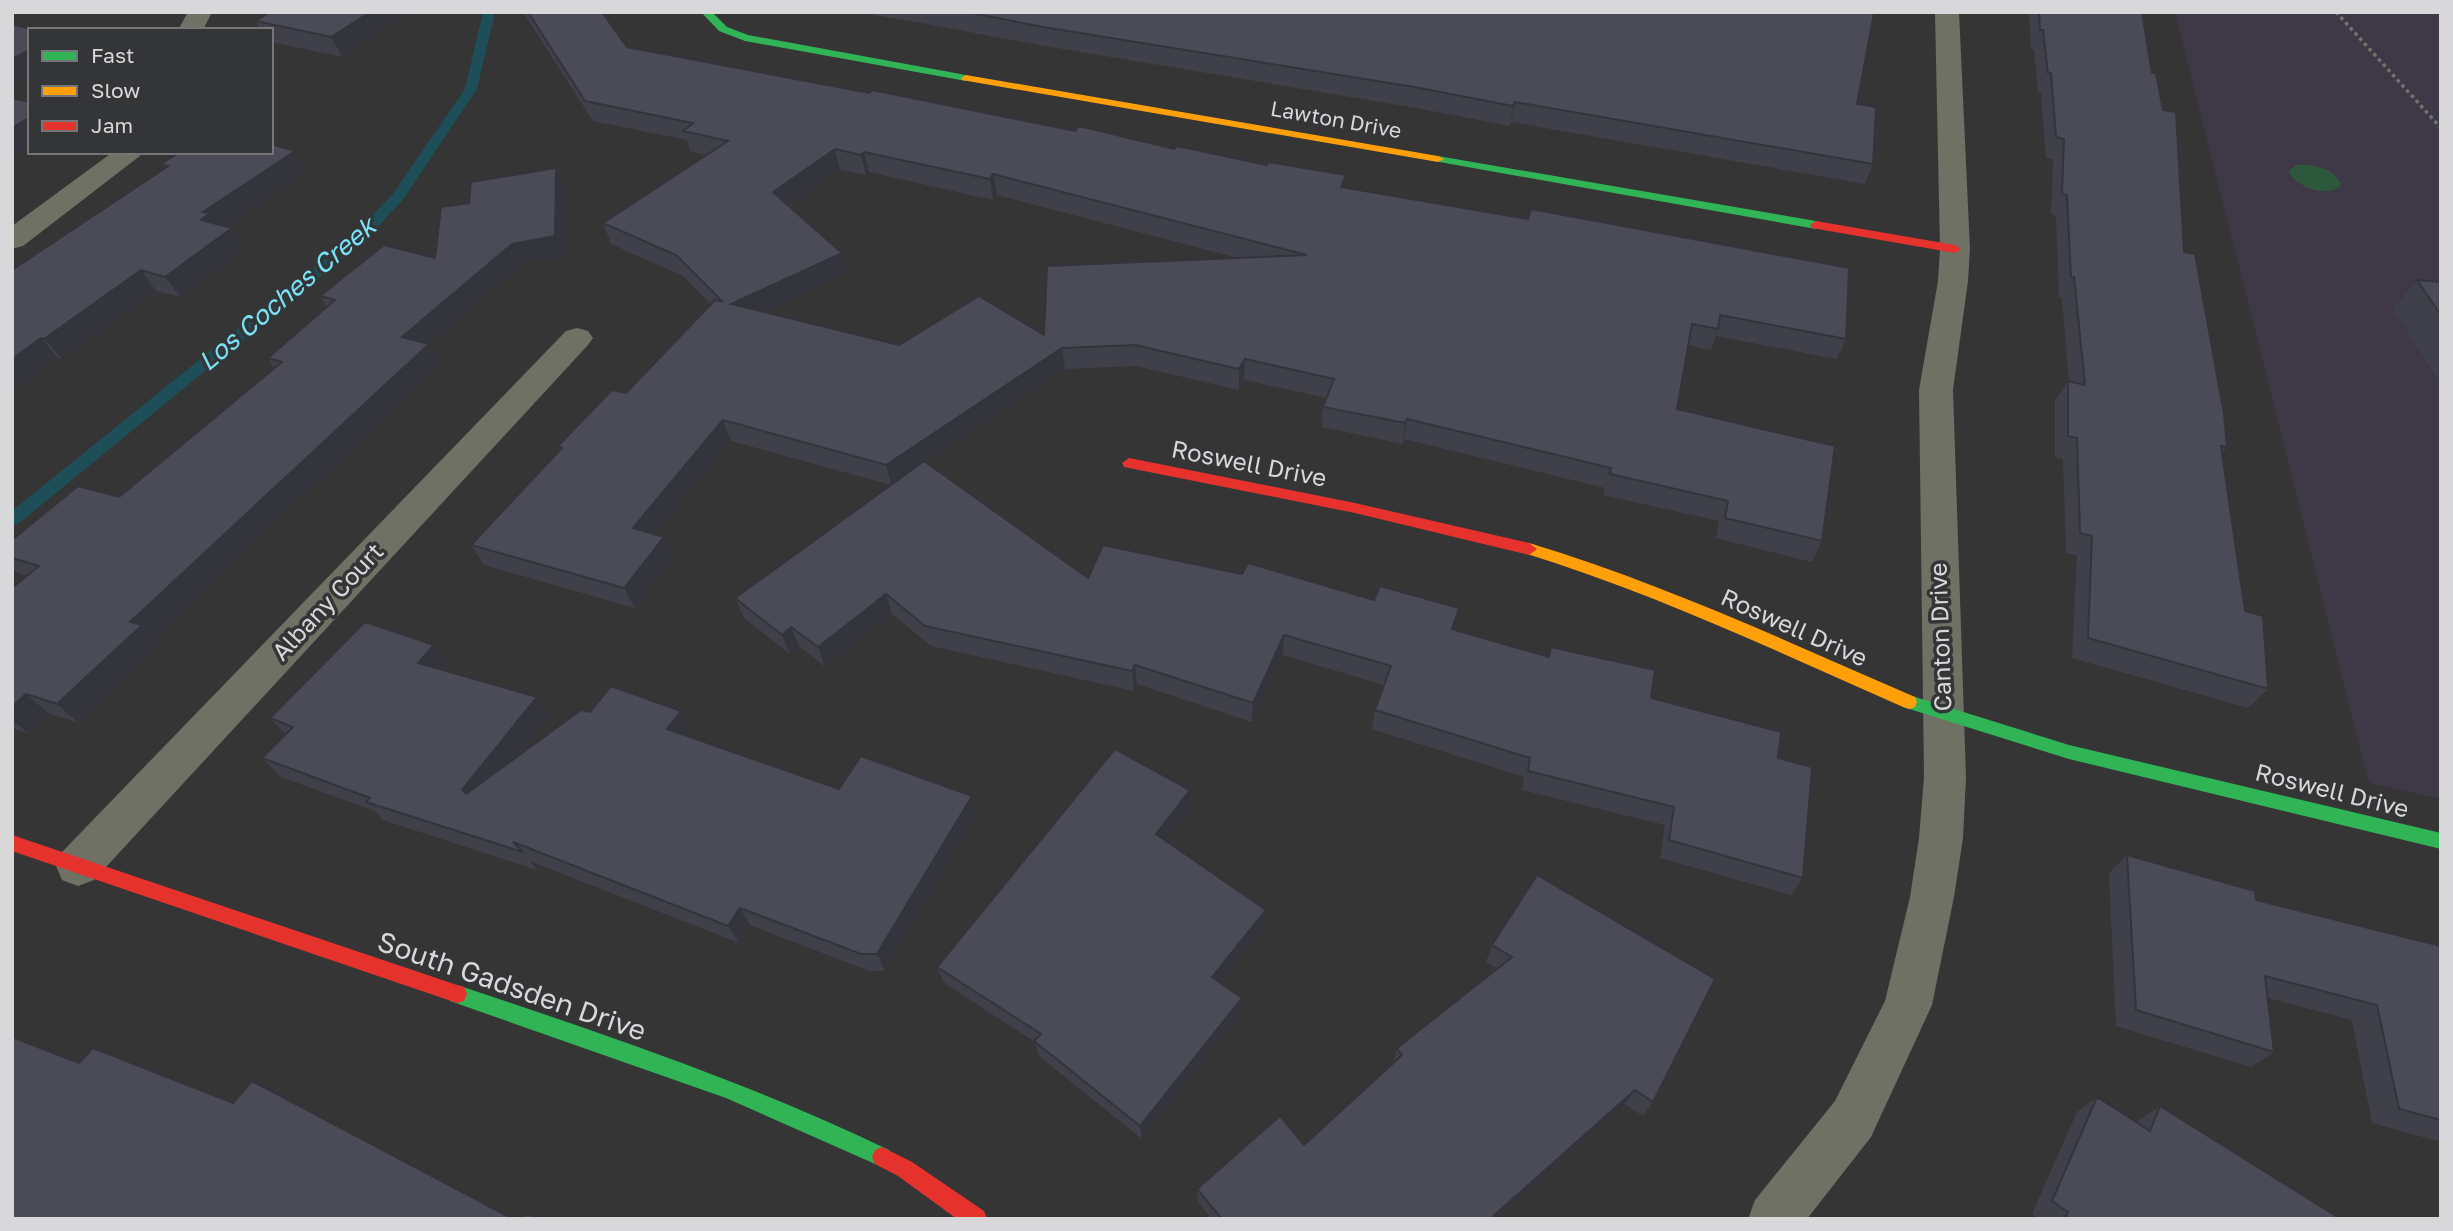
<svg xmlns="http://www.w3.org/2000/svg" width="2453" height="1231" viewBox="0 0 2453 1231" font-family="'Golos Text',sans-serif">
<rect width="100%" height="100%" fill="#353536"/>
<polygon fill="#3f3847" points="2175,12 2441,12 2441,799 2369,783"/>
<path fill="#2d583c" d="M 2296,165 C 2313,164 2334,168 2341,184 L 2339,188 C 2322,195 2301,189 2290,174 L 2289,171 Z"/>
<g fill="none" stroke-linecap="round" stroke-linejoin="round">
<polygon fill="#1e4e58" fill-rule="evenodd" points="483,12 495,12 477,89 402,201 364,241 18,524 12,526 12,511 354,235 392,195 465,89"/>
<polyline stroke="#71746c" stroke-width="3.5" stroke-dasharray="3.5 3.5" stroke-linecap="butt" points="2336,12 2441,128"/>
<g fill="#6e7164" fill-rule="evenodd">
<polygon points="188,12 212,12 203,30 178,30"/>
<polygon points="1935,12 1959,12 1970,249 1968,281 1953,390 1966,777 1963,838 1954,897 1932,1005 1871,1137 1807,1219 1748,1219 1755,1200 1835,1101 1885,1001 1910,897 1919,838 1924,777 1919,390 1938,281 1940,249"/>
<polygon points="113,152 145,152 23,246 12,249 12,226"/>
<polygon points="577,328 588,331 593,338 588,345 94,880 78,886 62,880 56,866 62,852 566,331"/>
</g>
<g fill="#30b455" fill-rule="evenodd">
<polygon points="701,12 712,12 727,27 748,35 966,75 971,78 966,81 745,41 719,31"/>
<polygon points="1438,156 1816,221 1822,225 1816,229 1434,161 1434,157"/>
<polygon points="1909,695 2069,745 2441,833 2441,849 2069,759 1903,707 1901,702 1903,697"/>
<path d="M 457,985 C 604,1034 750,1083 889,1150 L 892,1157 L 889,1164 L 882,1167 L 726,1098 L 450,1001 L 447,994 L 450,987 Z"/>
</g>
<g fill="#ff9f0a" fill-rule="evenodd">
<polygon points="966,75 1438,156 1444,159 1438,162 962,80 961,78"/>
<path d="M 1529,543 C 1662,583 1788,642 1915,697 L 1917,702 L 1915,707 L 1909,709 L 1903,707 C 1778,652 1654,593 1524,553 L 1521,549 Z"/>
</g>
<g fill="#e5322d" fill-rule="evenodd">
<polygon points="1816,221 1955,245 1961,249 1955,253 1812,228 1810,225"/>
<polygon points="1129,458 1355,503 1529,543 1537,549 1529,555 1355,513 1124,467 1122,463"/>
<polygon points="12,835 457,985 464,987 467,994 464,1001 457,1003 12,851"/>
<polygon points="882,1147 912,1162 984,1211 987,1219 957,1219 898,1176 875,1164 872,1157 875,1150"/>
</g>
</g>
<g fill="#40404a" fill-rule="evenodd">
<polygon points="409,12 342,57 271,42 271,30 261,30 256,21"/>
<path d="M 523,12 L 604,12 L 603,13 L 627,47 L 1174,149 L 1267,165 L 1346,175 L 1345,188 L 1846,339 L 1837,359 L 1716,336 L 1711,350 L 1688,345 L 1677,409 L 1822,541 L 1812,562 L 1716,538 L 1719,521 L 1603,495 L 1605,488 L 1404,439 L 1403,444 L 1322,427 L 1323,407 L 1327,398 L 1244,380 L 1239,390 L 1136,366 L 1065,369 L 926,462 L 1088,578 L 1455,630 L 1548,657 L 1551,647 L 1651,698 L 1778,758 L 1803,878 L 1791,895 L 1660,858 L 1665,825 L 1522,790 L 1524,777 L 1372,729 L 1375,710 L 1384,685 L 1283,655 L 1252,722 L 1137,684 L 1134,691 L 931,646 L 892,614 L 825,667 L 799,646 L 790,654 L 744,618 L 735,598 L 891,485 L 731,441 L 654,534 L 674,557 L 635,608 L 484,565 L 471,545 L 560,450 L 558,446 L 626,393 L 711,304 L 683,276 L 611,244 L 603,223 L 706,155 L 690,151 L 687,140 L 593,121 ZM 840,170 L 866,175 L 869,172 L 993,200 L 997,195 L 1238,258 L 1044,335 L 899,345 L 765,312 L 847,273 L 842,253 L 789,206 Z"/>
<polygon points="857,12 1869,12 1857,104 1873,164 1865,184 1511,122 1510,126 1411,107 1045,46 921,23"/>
<polygon points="2029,12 2142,12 2184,252 2227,447 2222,452 2245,611 2268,689 2248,708 2072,658 2077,556 2066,553 2063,459 2055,457 2055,401 2068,381 2069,381 2062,298 2059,297 2056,216 2051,214 2053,159 2046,158 2041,93 2038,93 2034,50 2031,49"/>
<polygon points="295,151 307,172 225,226 246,249 181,297 156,291 62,359 58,358 12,393 12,270 165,168 161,164"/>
<polygon points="565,188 565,257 522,264 429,345 441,364 154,638 161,645 79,723 48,713 28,733 12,728 12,588 27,576 18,573 12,568 12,540 119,497 274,368 268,358 327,307 320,296 435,258"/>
<polygon points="2417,280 2441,282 2441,384 2393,309"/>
<polygon points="448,664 443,670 537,697 550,716 520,754 590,712 692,730 687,736 839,789 972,796 977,814 885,971 869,971 750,925 739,943 530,861 537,870 383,820 375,811 281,777 262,758 286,734 270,718"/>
<polygon points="1190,790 1191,808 1166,841 1266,910 1265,927 1220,983 1241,1014 1142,1139 1039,1056 1035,1042 944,983 937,967"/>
<polygon points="2127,855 2256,900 2441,946 2441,1142 2372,1123 2352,1020 2268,998 2274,1052 2251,1067 2116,1026 2109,873"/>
<polygon points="1537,875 1653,1102 1643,1116 1625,1104 1497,1219 1212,1219 1198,1202 1197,1189 1304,1145 1393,1063 1397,1048 1498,969 1486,962 1492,945"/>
<polygon points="2097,1097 2137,1123 2139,1120 2160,1106 2335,1219 2039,1219 2032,1214 2077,1112"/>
</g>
<g fill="#34343c">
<polygon points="370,12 409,12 342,57 331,37"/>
<polygon points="30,50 30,77 12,87 12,59"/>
<polygon points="1515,102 1511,122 1510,126 1513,106"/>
<polygon points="30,117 30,147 12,159 12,128"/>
<polygon points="835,149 840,170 779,212 773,192"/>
<polygon points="295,151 307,172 221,230 232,228 246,249 181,297 165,277 201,220 203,212"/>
<polygon points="864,152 869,172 866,175 861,155"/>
<polygon points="556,168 565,188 565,257 522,264 429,345 441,364 154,638 161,645 79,723 57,704 130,622 402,337"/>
<polygon points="993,174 997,195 993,200 990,179"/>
<polygon points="1346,175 1345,196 1341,187"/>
<polygon points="842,253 847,273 738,324 731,304"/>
<polygon points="141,270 156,291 62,359 44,339"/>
<polygon points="41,338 58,358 12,393 12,359"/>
<polygon points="1062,348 1065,369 891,485 886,465"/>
<polygon points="1245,359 1244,380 1239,390 1239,369"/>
<polygon points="1407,419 1404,439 1403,444 1405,423"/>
<polygon points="723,420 731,441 643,548 633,528"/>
<polygon points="664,537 674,557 635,608 624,588"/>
<polygon points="886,594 892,614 825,667 818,647"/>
<polygon points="1459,608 1455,628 1448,648 1452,629"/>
<polygon points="791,627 799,646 790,654 782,635"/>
<polygon points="1284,635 1283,655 1252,722 1253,703"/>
<polygon points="434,645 448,664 432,682 418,663"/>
<polygon points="1135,665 1137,684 1134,691 1132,671"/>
<polygon points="26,694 48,713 28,733 12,720 12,707"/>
<polygon points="537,697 550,716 477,808 462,790"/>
<polygon points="681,711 692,730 678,747 667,729"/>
<polygon points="1190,790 1191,808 1158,852 1156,834"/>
<polygon points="972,796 977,814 885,971 877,954"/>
<polygon points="740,908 750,925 739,943 728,926"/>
<polygon points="1266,910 1265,927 1212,992 1212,977"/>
<polygon points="1242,998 1241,1014 1142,1139 1140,1126"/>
<polygon points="1635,1090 1625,1104 1497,1219 1490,1219"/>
</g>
<g fill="#4a4b56" stroke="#34343c" stroke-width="2" fill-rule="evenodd">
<polygon points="270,12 370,12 331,37 256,21"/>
<path d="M 528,12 L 602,12 L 627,47 L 869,93 L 872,90 L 1075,131 L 1079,126 L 1174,149 L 1177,146 L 1267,165 L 1268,162 L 1346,175 L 1341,187 L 1528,219 L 1531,209 L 1849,268 L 1846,339 L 1720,315 L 1718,329 L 1692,324 L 1677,409 L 1835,446 L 1822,541 L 1725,518 L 1728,501 L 1610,474 L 1611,468 L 1407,419 L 1405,423 L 1323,407 L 1334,379 L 1245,359 L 1239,369 L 1135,345 L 1062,348 L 886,465 L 723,420 L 633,528 L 664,537 L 624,588 L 471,545 L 562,448 L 558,446 L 612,390 L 626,393 L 715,300 L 722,301 L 676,255 L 603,223 L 728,141 L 683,131 L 693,123 L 585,101 ZM 835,149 L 861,155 L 864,152 L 990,179 L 993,174 L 1307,255 L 1047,266 L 1044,335 L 979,296 L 899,345 L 731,304 L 842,253 L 773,192 Z"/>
<polygon points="967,12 1869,12 1874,13 1857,104 1876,107 1873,164 1515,102 1513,106 1414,87 1043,27"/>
<polygon points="2039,12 2142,12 2152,73 2156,73 2163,110 2176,112 2184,252 2195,254 2224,414 2227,447 2221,446 2245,611 2263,616 2268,689 2088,638 2092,536 2080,533 2077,438 2068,436 2068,381 2085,385 2074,277 2071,277 2067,195 2062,194 2064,139 2056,137 2051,73 2048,73 2043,30 2040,30"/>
<polygon points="12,24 34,30 30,30 30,50 12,59"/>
<polygon points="12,98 30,102 30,117 12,128"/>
<polygon points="271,144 295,151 203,212 210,213 201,220 232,228 165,277 141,270 44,339 41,338 12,359 12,270 168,166 161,164 180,152 271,152"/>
<polygon points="556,168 555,236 512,244 402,337 429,344 130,622 142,625 57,704 26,694 12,707 12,588 39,566 12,558 12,540 78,486 119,497 282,362 268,358 335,300 320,296 384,245 435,258 441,207 469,203 471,182"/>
<polygon points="2417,280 2441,282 2441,315"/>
<polygon points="924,461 1088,578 1103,545 1242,574 1248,563 1374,600 1380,586 1459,608 1452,629 1549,657 1551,647 1655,670 1651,698 1781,732 1778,758 1812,767 1803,878 1669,840 1674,807 1528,771 1530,758 1375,710 1391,666 1284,635 1253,703 1135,665 1132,671 925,626 886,594 818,647 791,627 782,635 735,598"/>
<polygon points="365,622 434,645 418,663 537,697 462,790 466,794 581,710 590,712 611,686 681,711 667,729 839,789 861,756 972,796 877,954 861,954 740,908 728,926 513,842 523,852 366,802 370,798 262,758 293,727 270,718"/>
<polygon points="1115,749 1190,790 1156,834 1266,910 1212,977 1242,998 1140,1126 1034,1041 1041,1034 937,967"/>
<polygon points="2127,855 2255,891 2256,900 2441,946 2441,1120 2399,1109 2377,1005 2265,976 2274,1052 2136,1010"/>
<polygon points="1537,875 1715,979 1653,1102 1635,1090 1490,1219 1222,1219 1197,1189 1280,1116 1304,1145 1402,1055 1397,1048 1512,957 1492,945"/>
<polygon points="12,1037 79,1063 93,1048 233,1103 252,1081 513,1219 12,1219"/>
<polygon points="2097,1097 2150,1131 2160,1106 2336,1216 2335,1219 2064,1219 2068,1212 2052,1201"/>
<polygon points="527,1214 538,1219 524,1219"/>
</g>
<g text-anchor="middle" stroke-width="7" stroke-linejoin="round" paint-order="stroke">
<g font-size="21" fill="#d8d8da" stroke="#343537">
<text transform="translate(1336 120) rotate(10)" y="7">Lawton Drive</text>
</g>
<g font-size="24" fill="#d8d8da" stroke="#343537">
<text transform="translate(1249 464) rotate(11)" y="8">Roswell Drive</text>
<text transform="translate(328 602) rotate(-47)" y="8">Albany Court</text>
<text transform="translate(1794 628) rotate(24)" y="8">Roswell Drive</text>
<text transform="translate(1941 637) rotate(-92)" y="8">Canton Drive</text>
<text transform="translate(2332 791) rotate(14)" y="8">Roswell Drive</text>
</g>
<g font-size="26" font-style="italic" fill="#7ae2f6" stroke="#343537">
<text transform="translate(287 294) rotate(-40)" y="9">Los Coches Creek</text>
</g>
<g font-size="28" fill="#d8d8da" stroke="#343537">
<text transform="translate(512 986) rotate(19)" y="10">South Gadsden Drive</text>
</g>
</g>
<rect width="2453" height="1231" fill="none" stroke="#d8d8da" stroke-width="28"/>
<rect x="28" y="28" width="245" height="126" fill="#343537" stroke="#767678" stroke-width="2"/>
<rect x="42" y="51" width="35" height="10" fill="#30b455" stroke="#767678" stroke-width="2"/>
<text x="91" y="63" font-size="21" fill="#d8d8da">Fast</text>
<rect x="42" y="86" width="35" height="10" fill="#ff9f0a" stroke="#767678" stroke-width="2"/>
<text x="91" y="98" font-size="21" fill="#d8d8da">Slow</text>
<rect x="42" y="121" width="35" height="10" fill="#e5322d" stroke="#767678" stroke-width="2"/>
<text x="91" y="133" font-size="21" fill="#d8d8da">Jam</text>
</svg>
